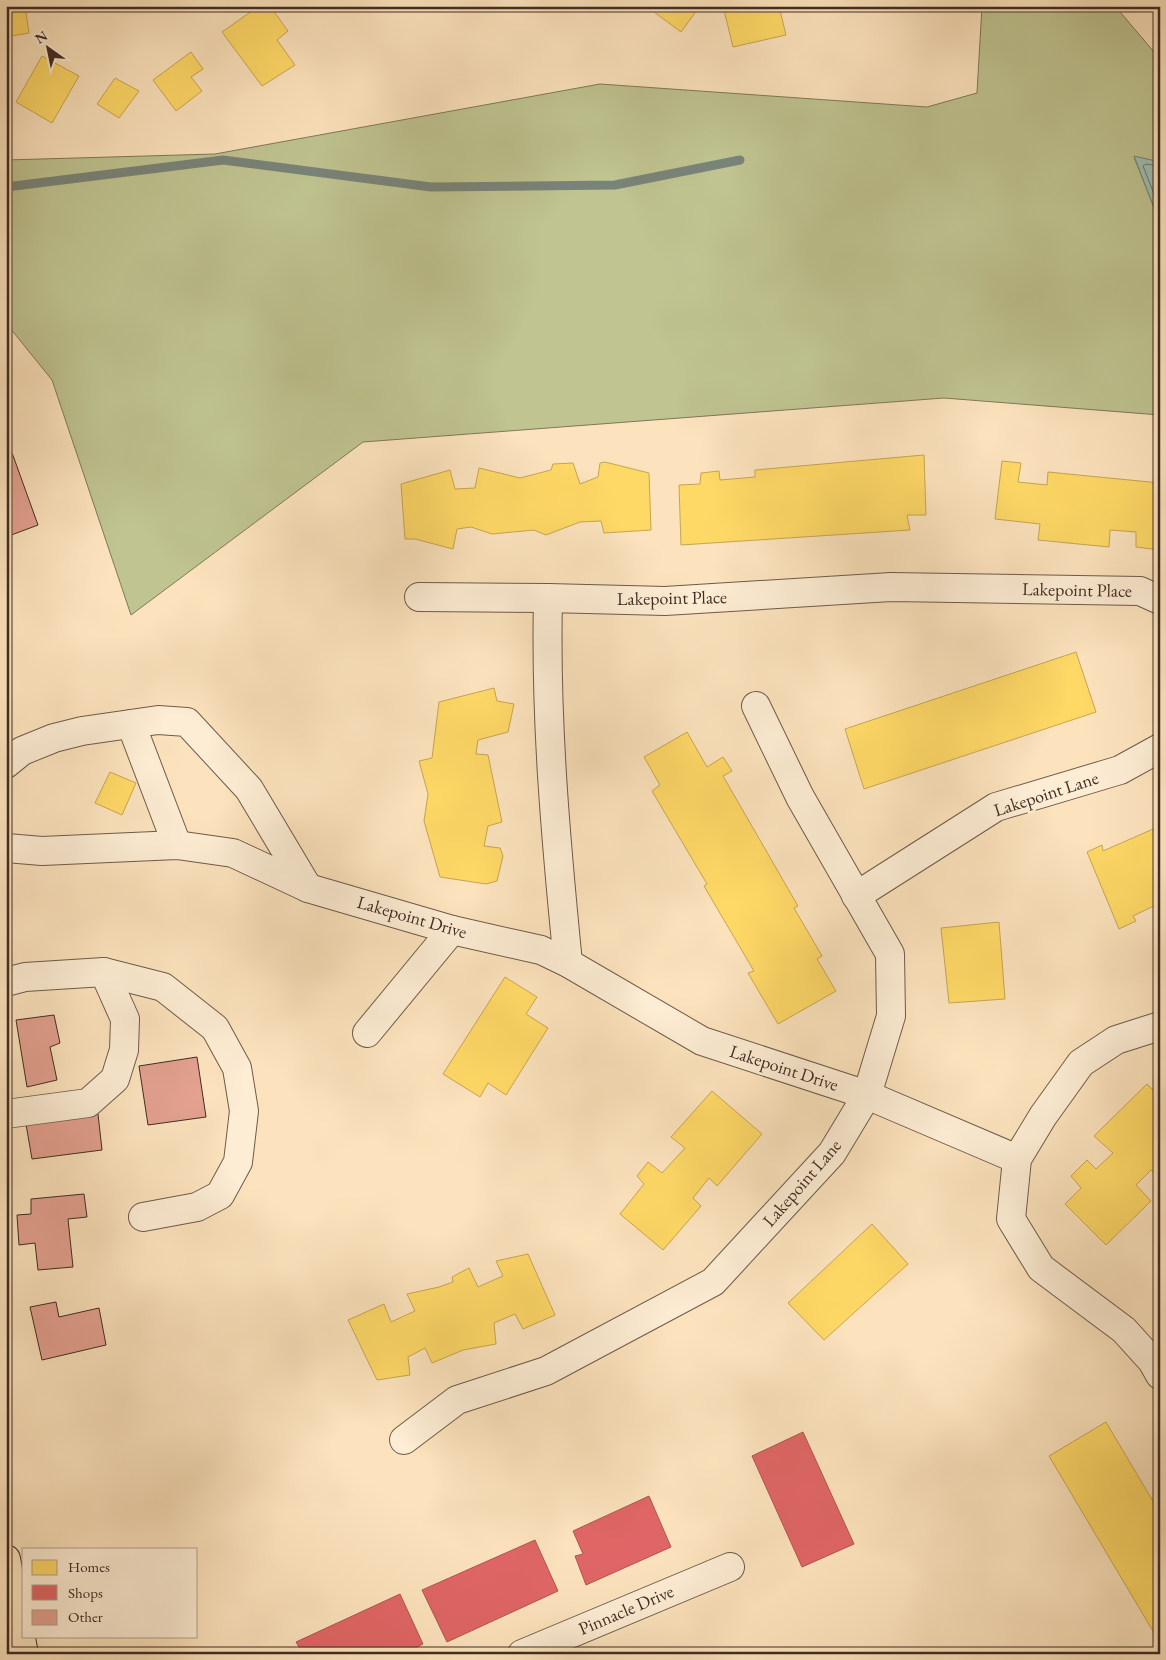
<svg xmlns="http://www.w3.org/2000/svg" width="1166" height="1660" viewBox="0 0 1166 1660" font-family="'EB Garamond',serif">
<rect width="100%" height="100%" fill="#fce3bd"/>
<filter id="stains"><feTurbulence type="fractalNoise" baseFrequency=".004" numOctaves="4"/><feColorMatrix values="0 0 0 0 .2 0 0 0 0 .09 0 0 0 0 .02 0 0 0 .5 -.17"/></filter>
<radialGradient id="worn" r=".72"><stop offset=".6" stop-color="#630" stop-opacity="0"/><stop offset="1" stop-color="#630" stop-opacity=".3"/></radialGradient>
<polygon fill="#bfc491" stroke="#80785a" points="982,6 1115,6 1160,59 1160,162 1134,157 1160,223 1160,415 944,398 363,442 131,615 52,380 6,323 6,160 215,154 600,84 927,107 977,93"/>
<polygon fill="#9fbeb2" stroke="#798479" points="1134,156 1160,162 1160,223"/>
<g fill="#ffd966" stroke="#c6a552">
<polygon points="6,6 25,6 29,33 6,37"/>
<polygon points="259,6 270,6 288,31 277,40 295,65 262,86 222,32"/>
<polygon points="292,6 304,6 295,11"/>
<polygon points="646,6 700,6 681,32"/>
<polygon points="723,6 779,6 786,35 733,47"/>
<polygon points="839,6 849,6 844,11"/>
<polygon points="191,52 203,69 191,77 202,91 176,111 153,80"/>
<polygon points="42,56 79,76 52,123 16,102"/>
<polygon points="115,78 139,91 119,118 97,104"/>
<polygon points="924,455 926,515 907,515 910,530 681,545 679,485 700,484 701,473 719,471 720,480 755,477 755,470"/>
<polygon points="1002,461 1021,463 1018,482 1047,485 1048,472 1160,483 1160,550 1136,547 1136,532 1110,530 1109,547 1038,540 1040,524 995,519"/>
<polygon points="605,462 649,473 651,530 604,533 601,521 580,522 546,535 534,530 492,534 471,527 457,529 453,549 415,539 405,539 401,484 450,470 455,489 475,488 479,468 520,478 551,470 553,464 573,463 580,484 598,477 600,463"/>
<polygon points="1076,652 1096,712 864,789 845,729"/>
<polygon points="494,688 497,701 514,704 508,732 478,740 476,754 488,755 502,822 488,826 484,846 500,848 503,856 497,881 486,884 440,877 424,821 428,794 419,761 432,758 439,702"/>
<polygon points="687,732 707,767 723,757 732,771 723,776 798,906 794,908 822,956 817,959 836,991 778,1024 748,973 754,971 704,886 707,884 652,791 660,785 644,757"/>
<polygon points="110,772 136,783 122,815 95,803"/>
<polygon points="1160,826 1160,903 1133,916 1136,921 1119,929 1087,852 1102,845 1103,851"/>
<polygon points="999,922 1005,999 949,1003 941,928"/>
<polygon points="505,977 537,997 526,1014 548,1028 506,1095 488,1083 480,1097 443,1074"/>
<polygon points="1147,1084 1160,1097 1160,1179 1151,1170 1136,1185 1151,1201 1106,1245 1065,1204 1081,1188 1071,1176 1087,1160 1096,1169 1113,1153 1094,1136"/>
<polygon points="712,1091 762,1134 717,1186 709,1178 693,1198 701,1206 663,1250 620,1214 644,1184 637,1176 648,1162 662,1173 685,1148 671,1137"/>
<polygon points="872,1224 908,1264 824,1340 788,1303"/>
<polygon points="528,1254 555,1315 523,1329 515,1314 494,1323 496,1344 463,1350 432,1363 425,1348 408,1357 410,1375 377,1380 348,1320 384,1304 391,1322 415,1311 407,1294 439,1287 453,1282 452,1277 469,1268 478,1287 503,1276 496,1261"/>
<polygon points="1106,1422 1160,1513 1160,1643 1049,1456"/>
</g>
<g fill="#e06666" stroke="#b05552">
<polygon points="803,1432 854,1544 802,1567 752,1456"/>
<polygon points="649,1496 671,1547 586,1585 575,1556 583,1554 573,1531"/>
<polygon points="535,1540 558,1591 447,1642 422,1590"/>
<polygon points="400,1594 423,1644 403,1654 303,1654 296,1642"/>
</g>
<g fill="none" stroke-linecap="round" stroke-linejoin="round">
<polyline stroke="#70756b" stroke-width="1" points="1160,166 1146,164 1143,166 1160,209"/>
<polyline stroke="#798479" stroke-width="9" points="6,187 223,160 431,187 615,185 740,160"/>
</g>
<g fill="#e4a190" stroke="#402c24">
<polygon points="6,436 38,525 6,537"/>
<polygon points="54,1015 60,1043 50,1047 57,1080 27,1087 16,1020"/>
<polygon points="197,1057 206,1117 148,1125 139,1066"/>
<polygon points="98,1114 102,1150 32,1159 26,1124"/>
<polygon points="84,1194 87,1217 68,1219 73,1267 38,1270 35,1243 19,1245 17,1215 31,1214 31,1199"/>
<polygon points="56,1302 59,1317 99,1308 106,1345 42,1360 30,1307"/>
</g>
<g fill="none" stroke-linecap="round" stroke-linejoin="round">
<defs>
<g id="minor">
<polyline points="419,597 548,598"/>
<polyline points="131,724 177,845"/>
<polyline points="6,764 22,751 54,738 82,731 158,720 187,722 249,789 308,888"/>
<polyline points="6,848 42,851 177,845 233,853 308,888 452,930 541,950 568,963 702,1041 867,1095 1017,1159"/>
<polyline points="856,896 996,807 1120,770 1160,748"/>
<path d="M 568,963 C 556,842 545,720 548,598 L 665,601 L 891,587 L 1140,591 L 1160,600"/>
<polyline points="6,982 25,977 104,972 163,987 215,1028 237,1068 244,1111 238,1162 220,1195 197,1207 143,1217"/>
<polyline points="1160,1026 1116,1040 1081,1063 1043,1116 1017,1159 1011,1219 1041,1268 1124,1330 1152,1361 1160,1375"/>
<polyline points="367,1033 452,930"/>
<polyline points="6,1114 88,1103 115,1079 124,1050 125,1019 104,972"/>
<polyline points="404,1440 457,1400 546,1371 713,1282 832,1153 867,1095 891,1016 890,954 800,797 756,706"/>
<polyline points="522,1654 730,1567"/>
</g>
<polyline id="major" points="6,1559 24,1654"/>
</defs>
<use href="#minor" stroke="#6f5a4a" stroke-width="30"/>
<use href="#major" stroke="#402c24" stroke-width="30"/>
<use href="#minor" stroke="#fdedd4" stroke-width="28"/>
<use href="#major" stroke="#fce3bd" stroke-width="28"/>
</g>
<g text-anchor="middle" stroke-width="5" stroke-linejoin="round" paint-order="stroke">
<g font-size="18" fill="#402c24" stroke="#fdedd4">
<text transform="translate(1077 590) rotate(1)" y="6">Lakepoint Place</text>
<text transform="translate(672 598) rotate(-1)" y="6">Lakepoint Place</text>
<text transform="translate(1046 794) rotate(-18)" y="6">Lakepoint Lane</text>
<text transform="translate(412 917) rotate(16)" y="6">Lakepoint Drive</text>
<text transform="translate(784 1068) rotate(18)" y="6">Lakepoint Drive</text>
<text transform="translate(802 1183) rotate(-49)" y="6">Lakepoint Lane</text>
<text transform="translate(626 1610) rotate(-23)" y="6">Pinnacle Drive</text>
</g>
</g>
<rect width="1166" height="1660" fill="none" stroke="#fce3bd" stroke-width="25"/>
<rect x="8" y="8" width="1151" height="1645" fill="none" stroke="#402c24" stroke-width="2.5"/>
<rect x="12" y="12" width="1141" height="1635" fill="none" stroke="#402c24"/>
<rect x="22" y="1548" width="175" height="90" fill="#fdedd4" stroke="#b1a08e"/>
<rect x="32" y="1560" width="25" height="15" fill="#ffd966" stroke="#b1a08e"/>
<text x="68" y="1572" font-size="15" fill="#402c24">Homes</text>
<rect x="32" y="1585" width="25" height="15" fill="#e06666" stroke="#b1a08e"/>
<text x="68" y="1598" font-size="15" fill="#402c24">Shops</text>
<rect x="32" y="1610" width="25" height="15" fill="#e4a190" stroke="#b1a08e"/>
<text x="68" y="1622" font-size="15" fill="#402c24">Other</text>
<g transform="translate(48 48) rotate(327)" stroke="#fdedd4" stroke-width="4" paint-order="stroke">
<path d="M0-4L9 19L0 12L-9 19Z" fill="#402c24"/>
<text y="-8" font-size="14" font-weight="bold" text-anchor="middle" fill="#402c24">N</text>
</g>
<rect width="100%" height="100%" filter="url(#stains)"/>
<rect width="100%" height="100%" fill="url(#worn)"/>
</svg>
